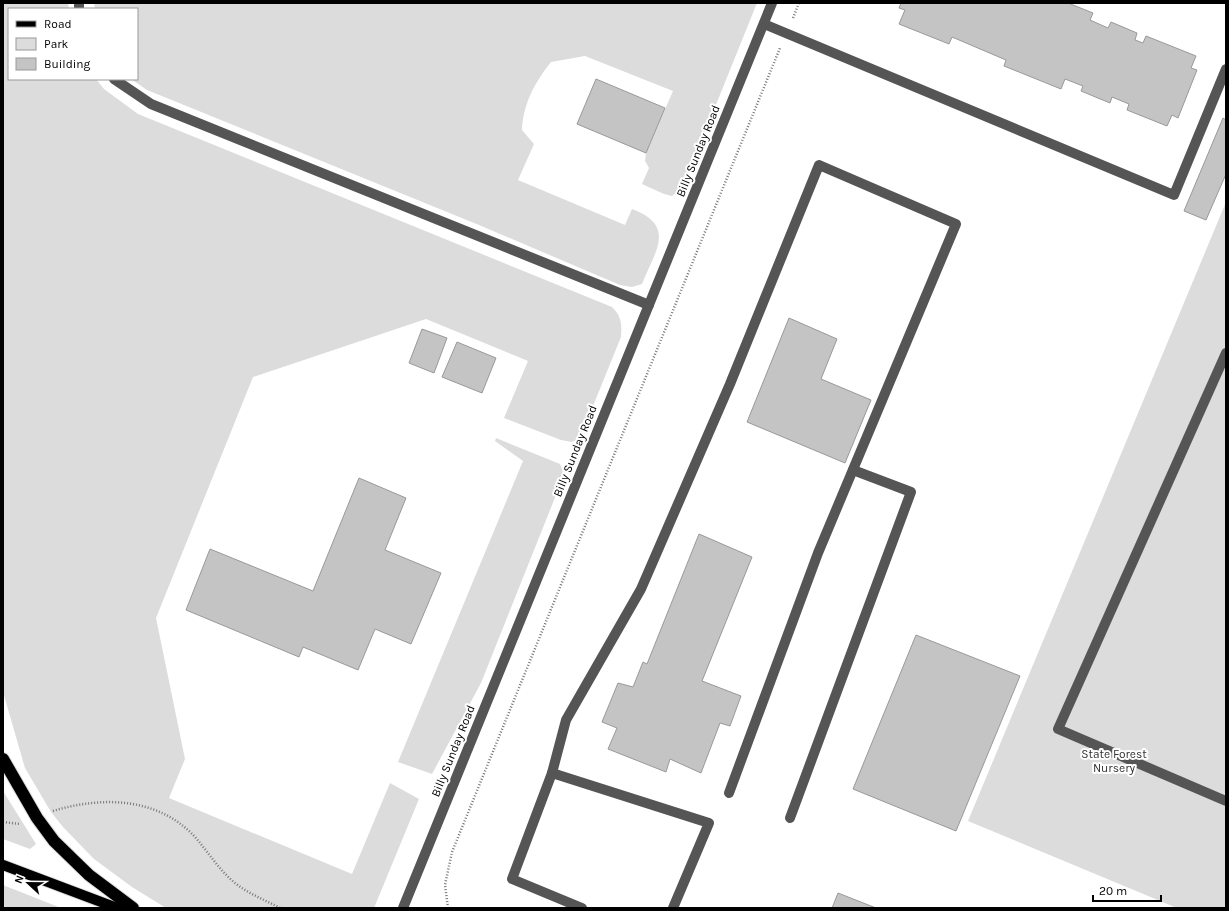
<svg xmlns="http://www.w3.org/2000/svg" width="1229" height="911" viewBox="0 0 1229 911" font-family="Karla,sans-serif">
<rect width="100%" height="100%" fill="#fff"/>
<g fill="#dcdcdc">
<path d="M 3,3 L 68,3 L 69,9 L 9,9 L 9,79 L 96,79 L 104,89 L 138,114 L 612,307 C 621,316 622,323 621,337 L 580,438 L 572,442 L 561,440 L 504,418 L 528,361 L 426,319 L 253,377 L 156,618 L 185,759 L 169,798 L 352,874 L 390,783 L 419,799 L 374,908 L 166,908 L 132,887 L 94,859 L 63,827 L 51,812 L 25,768 L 3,692 Z"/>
<path d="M 94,3 L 757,3 L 686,179 L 680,190 L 672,196 L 664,194 L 642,184 L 649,168 L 645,161 L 646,153 L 673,91 L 585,56 L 551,62 C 535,82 523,104 522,130 L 534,144 L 518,180 L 625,225 L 632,209 C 677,226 655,251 642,284 L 632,287 L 620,285 L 479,225 L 147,90 L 131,79 L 137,79 L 137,9 L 95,9 Z"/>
<polygon points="1226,202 1226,908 1177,908 968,821"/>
<polygon points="496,438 560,464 564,475 481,683 432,774 398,762 523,461 495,441"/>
<polygon points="3,791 36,844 30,849 3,839"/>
<polygon points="3,885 61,908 3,908"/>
</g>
<g fill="#c4c4c4" stroke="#999">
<polygon points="901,3 1068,3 1093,13 1090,20 1108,28 1111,22 1137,33 1135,40 1143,43 1146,36 1196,56 1191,68 1197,70 1178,118 1172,115 1167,126 1127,110 1129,104 1112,97 1110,103 1081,91 1083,86 1065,79 1061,89 1004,66 1006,60 952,37 949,44 899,24 905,10 899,8"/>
<polygon points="596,79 665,108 646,153 577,124"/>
<polygon points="1223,118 1226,120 1226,174 1206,220 1184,211"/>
<polygon points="789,318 837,339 821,379 871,400 845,463 747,422"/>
<polygon points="422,329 447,338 434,373 409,363"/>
<polygon points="457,342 496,358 482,393 442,377"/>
<polygon points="359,478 406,498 385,550 441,573 411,644 375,629 358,670 303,647 299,657 186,610 210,549 313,591"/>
<polygon points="699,534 752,557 702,681 741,696 730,726 720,723 701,773 670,759 666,772 608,749 617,728 602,722 618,683 633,687 643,662 647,664"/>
<polygon points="916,635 1020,676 956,831 853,789"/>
<polygon points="838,893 876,908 832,908"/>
</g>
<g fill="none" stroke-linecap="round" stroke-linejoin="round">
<defs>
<polyline id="major" points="3,865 117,908"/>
<polyline id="highway" points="3,759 37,818 54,841 89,875 133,908"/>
</defs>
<use href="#major" stroke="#dbdbdb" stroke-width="12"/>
<use href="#highway" stroke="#dbdbdb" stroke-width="14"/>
<g stroke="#777" stroke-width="2.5" stroke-dasharray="1 2" stroke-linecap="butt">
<polyline points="793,18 799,3"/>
<path d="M 53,811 C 102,796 158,797 195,837 C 209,853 219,870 235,883 C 249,894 265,900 280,908"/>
<polyline points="3,822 20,824"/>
<polyline points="448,908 445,885 452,852 780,48"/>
</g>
<g stroke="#555" stroke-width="10">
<polyline points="79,3 79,9"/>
<polyline points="764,24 1174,195 1226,69"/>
<polyline points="114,79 151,104 649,305"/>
<polyline points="1226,353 1058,729 1226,801"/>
<polyline points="552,773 566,720 641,589 730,384 819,165 956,224 818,553 729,793"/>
<polyline points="790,818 911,492 853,470"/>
<polyline points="403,908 772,3"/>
<polyline points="582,908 512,879 552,773 709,823 673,908"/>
</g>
<use href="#major" stroke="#000" stroke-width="10"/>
<use href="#highway" stroke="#000" stroke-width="12"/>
</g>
<g text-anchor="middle" stroke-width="4" stroke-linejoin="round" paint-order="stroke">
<g font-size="12" fill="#000" stroke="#fff">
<text transform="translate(698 151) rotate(-68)" y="4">Billy Sunday Road</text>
<text transform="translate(575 451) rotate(-68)" y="4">Billy Sunday Road</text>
<text transform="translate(453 751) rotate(-68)" y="4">Billy Sunday Road</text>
</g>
<g font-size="12" fill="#333" stroke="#fff">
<text x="1114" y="758">State Forest<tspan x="1114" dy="14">Nursery</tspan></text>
</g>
</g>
<rect width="1229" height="911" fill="none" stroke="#000000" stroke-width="8"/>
<rect x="8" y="8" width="130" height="72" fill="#ffffff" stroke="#999999"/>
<rect x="16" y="21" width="20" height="6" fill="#000000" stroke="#999999"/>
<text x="44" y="28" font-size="12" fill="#000000">Road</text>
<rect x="16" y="38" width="20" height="12" fill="#dcdcdc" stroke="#999999"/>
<text x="44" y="48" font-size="12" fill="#000000">Park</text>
<rect x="16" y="58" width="20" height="12" fill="#c4c4c4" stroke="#999999"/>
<text x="44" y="68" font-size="12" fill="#000000">Building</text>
<g transform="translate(28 883) rotate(292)" stroke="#ffffff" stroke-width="3" paint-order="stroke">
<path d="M0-3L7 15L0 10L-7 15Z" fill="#000000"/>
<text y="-6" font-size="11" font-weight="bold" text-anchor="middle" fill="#000000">N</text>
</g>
<path d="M1093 895v6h68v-6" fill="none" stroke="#000000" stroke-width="2"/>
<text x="1099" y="895" font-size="12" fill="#000000" stroke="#ffffff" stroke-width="3" paint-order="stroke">20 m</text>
</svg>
